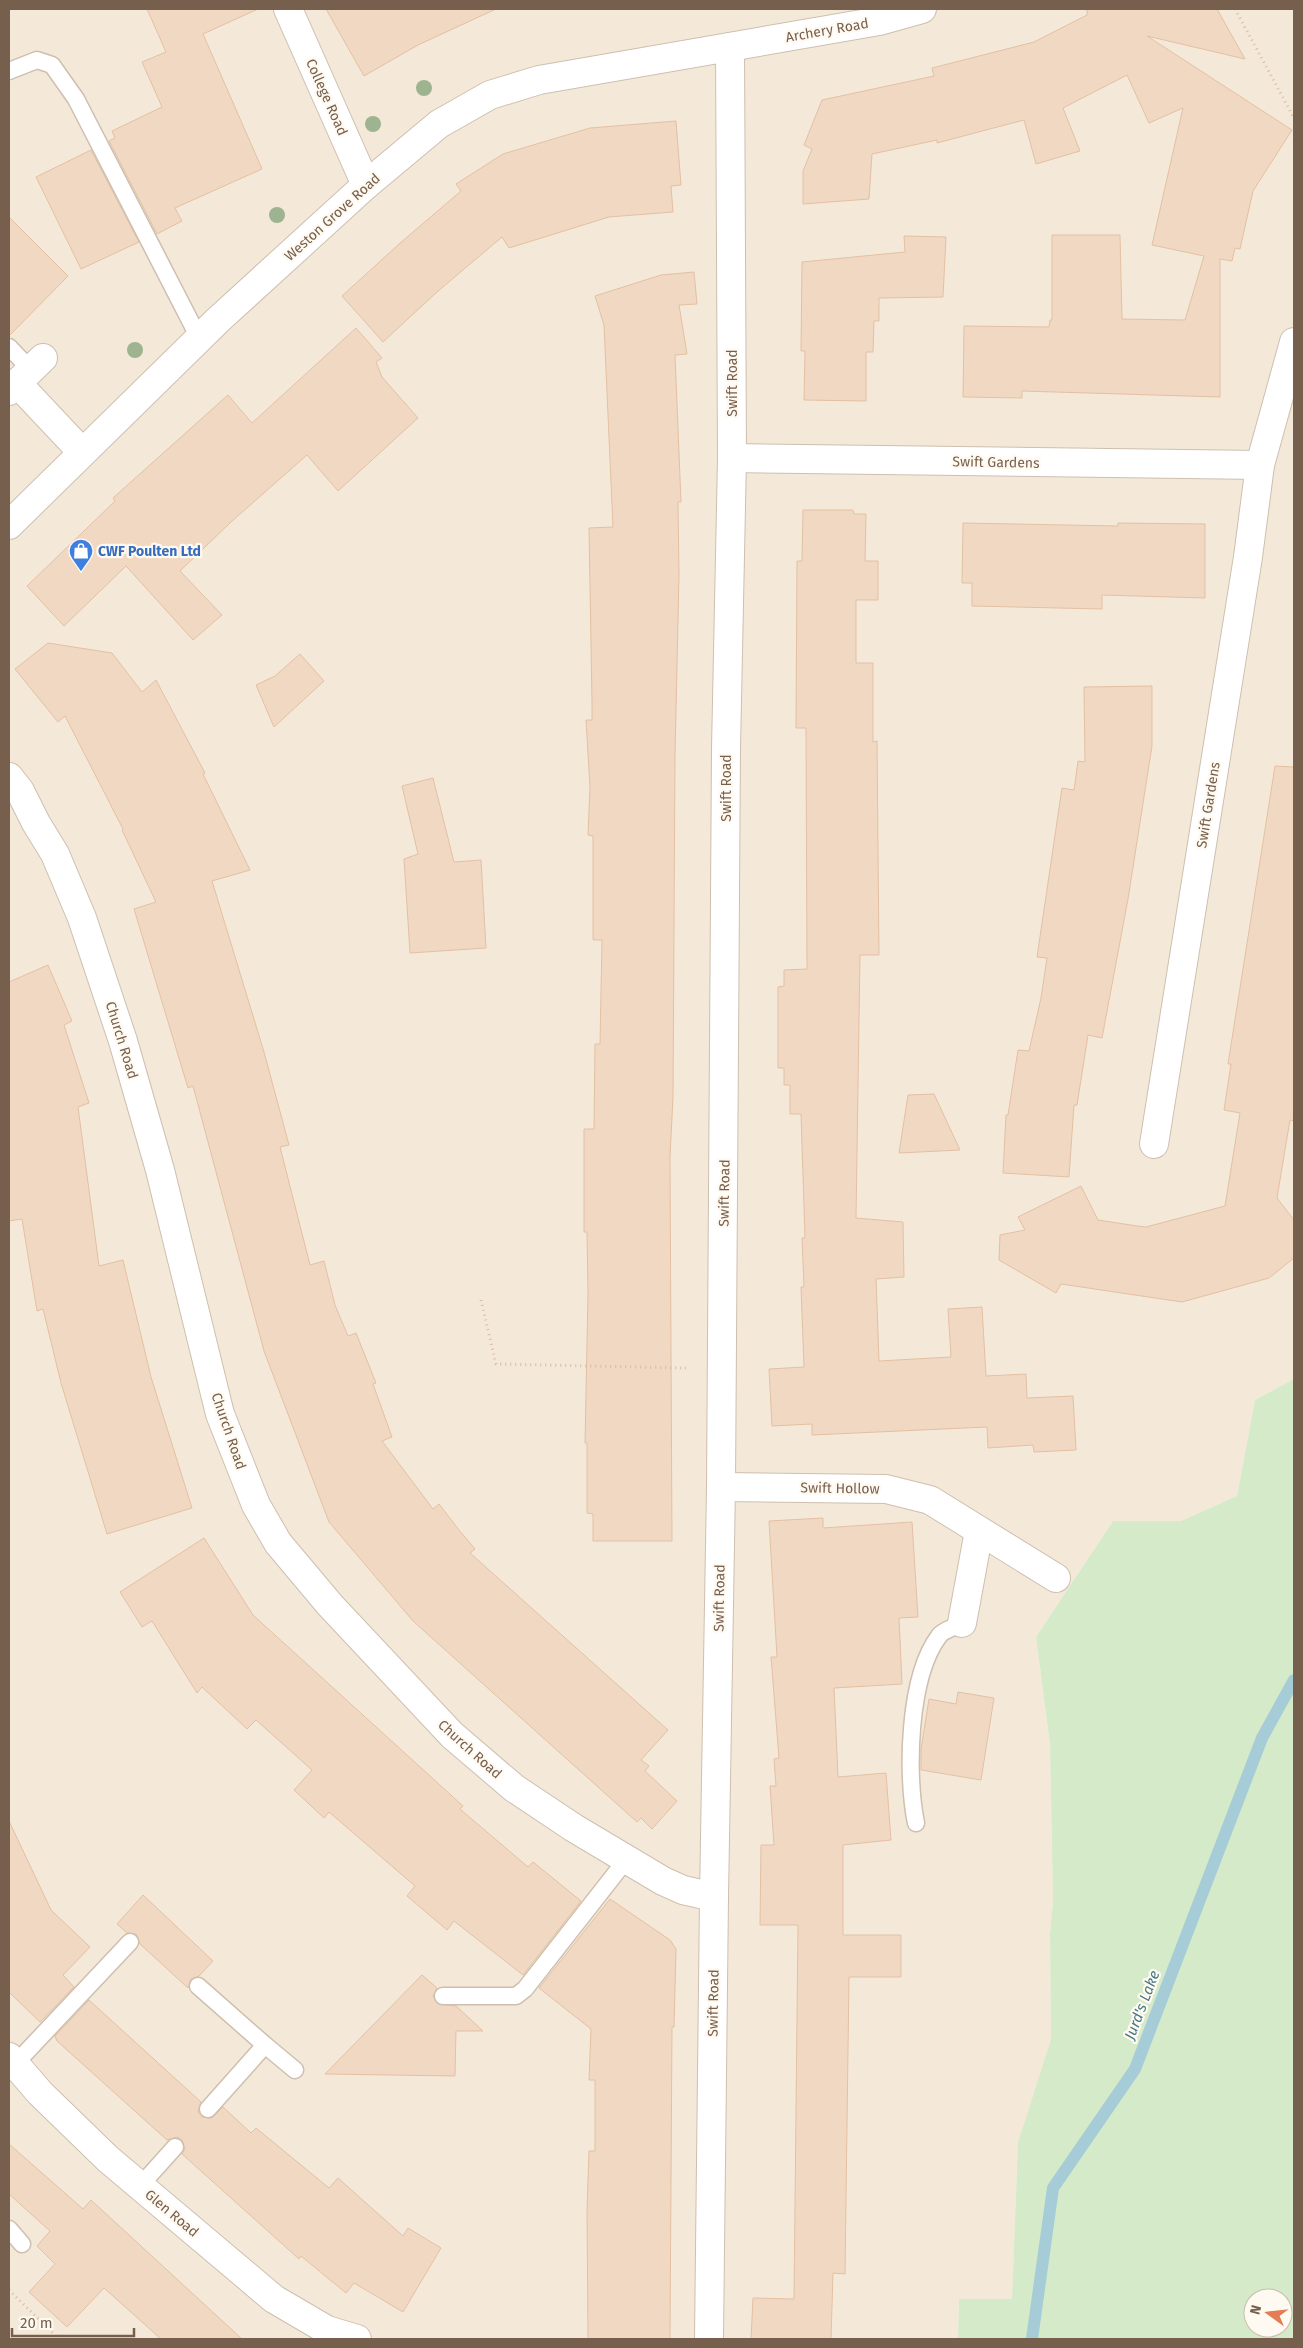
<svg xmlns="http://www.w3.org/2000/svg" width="1303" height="2348" viewBox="0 0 1303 2348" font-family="'Fira Sans',sans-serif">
<rect width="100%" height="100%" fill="#fcf6ea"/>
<polygon fill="#f4e9d9" points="9,9 863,9 879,21 922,9 1294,9 1294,1379 1255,1400 1237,1496 1181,1521 1113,1521 1036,1637 1050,1744 1053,1900 1050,1935 1051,2039 1018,2142 1012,2300 959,2299 958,2339 9,2339"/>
<path fill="#d4eac8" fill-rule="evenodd" d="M 1294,1379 L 1294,2339 L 958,2339 L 959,2299 L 1012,2299 L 1018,2142 L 1051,2039 L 1050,1935 L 1053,1900 L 1050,1744 L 1036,1637 L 1113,1521 L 1181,1521 L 1237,1496 L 1255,1400 ZM 1253,2298 L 1283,2298 L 1283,2328 L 1253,2328 Z"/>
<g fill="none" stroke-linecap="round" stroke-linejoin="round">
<polyline stroke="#a5ccd7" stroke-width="12" points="1032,2339 1053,2188 1135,2069 1262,1738 1294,1680"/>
</g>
<g fill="#f1d8c2" stroke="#e3c0a3">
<polygon points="147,9 258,9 203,34 262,169 175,208 182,221 157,234 109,141 115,138 112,131 162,107 142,62 166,52"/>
<polygon points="326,9 496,9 418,45 364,76"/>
<polygon points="1087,9 1217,9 1245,59 1147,36 1292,130 1253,191 1240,249 1235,248 1232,261 1220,259 1220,397 1022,391 1022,398 963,397 964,326 1049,327 1050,320 1052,320 1052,235 1120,235 1122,319 1185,320 1204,256 1152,245 1183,108 1149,123 1127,75 1063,108 1080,151 1036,164 1024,120 937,143 937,140 872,154 869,199 803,204 803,171 812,149 804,145 822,100 934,76 932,68 1034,42 1087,15"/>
<polygon points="676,121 681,185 671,186 673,212 609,217 509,248 502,237 437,292 383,342 342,296 399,244 461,191 456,184 503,154 590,128"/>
<polygon points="91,150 139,242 81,269 36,177"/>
<polygon points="9,217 68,276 9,336"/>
<polygon points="904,236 946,237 943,297 879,298 879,321 874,321 873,352 866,352 866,401 804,400 805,351 801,351 802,262 905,252"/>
<polygon points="694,272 697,304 679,305 687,354 675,355 681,502 678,502 679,575 675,755 673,1097 670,1157 672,1541 593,1541 593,1514 587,1513 587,1443 585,1443 588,1293 587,1232 584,1232 584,1129 594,1129 595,1044 600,1044 602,940 593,940 593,836 588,835 590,787 586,720 592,720 592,702 589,528 613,527 604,325 595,296 661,275"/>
<polygon points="356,328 382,358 376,362 382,377 418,418 338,491 307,455 231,522 180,571 222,615 193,640 126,566 64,626 27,586 115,501 113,498 228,395 252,423"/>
<polygon points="803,510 853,510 854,514 866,514 865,561 878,561 878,600 856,600 856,663 873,663 873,742 877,741 879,955 860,955 856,1218 903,1222 904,1277 876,1279 879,1361 951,1357 948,1309 982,1307 986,1376 1026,1374 1027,1398 1073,1396 1076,1450 1034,1452 1033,1445 988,1448 987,1427 812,1435 812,1424 772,1426 769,1369 804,1367 801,1287 804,1287 802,1238 805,1238 801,1114 790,1114 790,1085 784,1085 784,1068 778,1068 778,987 784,986 784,970 807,969 806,728 796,728 797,561 802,561"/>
<polygon points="963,523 1118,526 1118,523 1205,524 1205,598 1102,595 1102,609 972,606 972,583 962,583"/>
<polygon points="48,643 112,653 142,692 156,680 205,773 203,774 250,870 212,881 264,1052 289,1145 280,1147 310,1265 324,1261 335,1305 348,1336 356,1333 376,1383 373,1384 392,1437 382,1441 433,1509 439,1504 459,1530 475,1549 470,1553 668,1730 641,1760 649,1766 645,1771 677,1801 652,1829 641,1818 637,1822 413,1621 329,1522 264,1351 193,1086 188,1088 134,909 156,902 122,830 123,829 65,716 58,722 15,669"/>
<polygon points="300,654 324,681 274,727 256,685 275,676"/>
<polygon points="1152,686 1152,746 1128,899 1102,1038 1088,1035 1077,1105 1074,1105 1069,1177 1003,1173 1006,1115 1008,1115 1018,1050 1029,1051 1041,998 1047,958 1037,957 1062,788 1074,790 1078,761 1085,762 1084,687"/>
<polygon points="1275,766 1294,767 1294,1121 1290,1120 1277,1198 1294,1220 1294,1258 1269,1278 1182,1302 1061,1284 1056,1293 999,1260 1000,1235 1025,1230 1018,1217 1081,1186 1098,1220 1137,1226 1146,1227 1225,1206 1240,1113 1224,1110 1231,1064 1228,1064"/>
<polygon points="433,778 454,862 481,860 486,948 410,953 404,859 418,854 402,786"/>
<polygon points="48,965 72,1021 64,1025 89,1103 78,1107 99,1266 123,1260 151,1377 192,1508 107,1534 61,1383 43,1309 37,1311 22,1219 9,1221 9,982"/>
<polygon points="934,1094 960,1150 899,1153 908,1095"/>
<polygon points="823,1518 823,1528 912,1522 918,1617 899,1618 902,1684 834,1688 838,1777 886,1773 891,1840 843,1845 843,1935 901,1935 901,1977 849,1977 845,2274 833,2273 831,2339 751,2339 753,2298 794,2299 798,1925 760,1925 761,1845 774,1845 770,1786 776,1786 774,1759 779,1758 771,1657 777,1657 769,1521"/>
<polygon points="204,1538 253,1615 463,1806 460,1809 528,1867 533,1862 581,1901 523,1975 454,1921 447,1930 407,1896 415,1886 329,1812 324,1818 294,1790 312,1770 256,1720 247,1729 202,1687 197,1693 152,1621 142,1627 120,1592"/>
<polygon points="958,1692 994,1698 981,1780 921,1770 921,1749 929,1699 956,1704"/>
<polygon points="9,1821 51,1910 90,1947 63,1975 74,1987 40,2022 9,1992"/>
<polygon points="143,1895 213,1961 199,1976 191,1979 188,1988 140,1944 136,1934 127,1933 117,1924"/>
<polygon points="610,1899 670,1940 676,1949 674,2027 672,2027 670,2339 588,2339 587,2210 589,2151 595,2151 595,2080 589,2080 591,2029 539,1988"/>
<polygon points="422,1975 437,1988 433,1996 438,2004 456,2006 483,2031 456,2031 455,2076 325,2074"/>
<polygon points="89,2000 201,2102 198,2112 202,2117 212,2118 223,2107 251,2133 256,2128 329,2188 338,2178 403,2236 408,2228 441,2248 403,2312 354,2283 346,2293 301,2256 299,2259 182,2154 185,2149 182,2140 177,2137 167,2140 57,2041 55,2036"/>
<polygon points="9,2144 83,2209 91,2200 242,2339 161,2339 104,2288 67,2327 29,2292 55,2264 37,2246 50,2231 9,2194"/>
</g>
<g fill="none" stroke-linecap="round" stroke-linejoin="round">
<defs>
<g id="service">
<polyline points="9,71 37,60 52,65 76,99 199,338"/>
<polyline points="9,347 31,370"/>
<path d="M 916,1823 C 906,1775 908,1677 939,1636 C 943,1630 956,1627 962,1623"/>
<polyline points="198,1986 265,2045 208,2109"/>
<polyline points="443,1996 516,1996 525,1989 626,1860"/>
<polyline points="265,2045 295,2070"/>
<polyline points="15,2064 130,1942"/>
<polyline points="140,2186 175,2147"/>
<polyline points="9,2229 22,2244"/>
</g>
<g id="minor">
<polyline points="288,9 366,185"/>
<polyline points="17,383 82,452"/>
<polyline points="9,391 43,358"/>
<polyline points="732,458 1260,465"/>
<polyline points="9,777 20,791 36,823 55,854 82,918 123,1041 160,1170 220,1414 256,1505 278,1543 330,1605 452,1735 514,1788 574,1828 663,1881 683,1890 714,1897"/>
<polyline points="1154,1144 1248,557 1260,465 1294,342"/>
<polyline points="721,1487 886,1489 930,1500 1056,1578"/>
<polyline points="962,1623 979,1531"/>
<polyline points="9,2057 40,2093 108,2159 274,2299 327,2330 357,2339"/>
<polyline points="709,2339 714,1897 721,1487 726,749 732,458 730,47"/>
</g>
<polyline id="tertiary" points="9,525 218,320 366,185 439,124 490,95 539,80 879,21 922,9"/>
</defs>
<use href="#service" stroke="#cebfaf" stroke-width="19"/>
<use href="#minor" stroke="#cebfaf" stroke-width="30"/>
<use href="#tertiary" stroke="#cebfaf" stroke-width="30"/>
<g stroke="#d6bca5" stroke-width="3" stroke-dasharray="1 4" stroke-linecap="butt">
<polyline points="1235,9 1294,118"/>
<polyline points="481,1300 496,1364 686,1368"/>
<polyline points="9,2290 59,2339"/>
</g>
<use href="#service" stroke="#fff" stroke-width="16"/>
<use href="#minor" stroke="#fff" stroke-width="28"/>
<use href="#tertiary" stroke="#fff" stroke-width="28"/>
</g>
<g fill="#9eb38f">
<circle cx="424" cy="88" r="8"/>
<circle cx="373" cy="124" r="8"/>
<circle cx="277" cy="215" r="8"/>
<circle cx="135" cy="350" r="8"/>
</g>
<defs>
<symbol id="shop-pin" viewBox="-11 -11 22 30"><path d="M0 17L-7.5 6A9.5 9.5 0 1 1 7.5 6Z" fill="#3f7fe0" stroke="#fffaf1"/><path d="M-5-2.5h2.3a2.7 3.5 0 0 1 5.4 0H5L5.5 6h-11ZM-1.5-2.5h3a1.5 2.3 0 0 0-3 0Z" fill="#fff"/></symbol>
</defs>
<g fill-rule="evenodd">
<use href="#shop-pin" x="67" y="537" width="28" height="38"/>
</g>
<g text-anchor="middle" stroke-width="4.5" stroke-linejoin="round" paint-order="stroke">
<g font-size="14" fill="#775f4d" stroke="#fffaf1">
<text transform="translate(827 30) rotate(-10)" y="5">Archery Road</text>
<text transform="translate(327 97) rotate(66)" y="5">College Road</text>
<text transform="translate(332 217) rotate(-42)" y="5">Weston Grove Road</text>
<text transform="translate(732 383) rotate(-90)" y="5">Swift Road</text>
<text transform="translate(996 462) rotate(1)" y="5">Swift Gardens</text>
<text transform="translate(726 788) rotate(-90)" y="5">Swift Road</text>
<text transform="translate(1208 805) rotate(-81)" y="5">Swift Gardens</text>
<text transform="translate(122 1040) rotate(73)" y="5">Church Road</text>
<text transform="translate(724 1193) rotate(-89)" y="5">Swift Road</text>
<text transform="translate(229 1431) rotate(71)" y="5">Church Road</text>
<text transform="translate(840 1488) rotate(1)" y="5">Swift Hollow</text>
<text transform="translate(719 1598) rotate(-89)" y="5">Swift Road</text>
<text transform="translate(470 1749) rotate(42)" y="5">Church Road</text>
<text transform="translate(713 2003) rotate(-89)" y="5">Swift Road</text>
<text transform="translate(172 2213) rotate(40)" y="5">Glen Road</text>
</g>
<g font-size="14" font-weight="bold" fill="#366cbe" stroke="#fffaf1" text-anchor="start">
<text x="98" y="556">CWF Poulten Ltd</text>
</g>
<g font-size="15" font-style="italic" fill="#477a89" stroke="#fffaf1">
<text transform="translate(1142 2005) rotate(-69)" y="5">Jurd's Lake</text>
</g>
</g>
<rect width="1303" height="2348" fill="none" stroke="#775f4d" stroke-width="20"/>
<g transform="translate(1268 2313) rotate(285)"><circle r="24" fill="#fffaf1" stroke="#c9bcaf"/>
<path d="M0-4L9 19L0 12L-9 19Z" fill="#e27d54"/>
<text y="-8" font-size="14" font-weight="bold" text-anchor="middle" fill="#775f4d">N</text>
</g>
<path d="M12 2328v8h122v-8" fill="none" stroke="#775f4d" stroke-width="2.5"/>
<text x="20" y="2328" font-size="15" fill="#775f4d" stroke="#fffaf1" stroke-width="4" paint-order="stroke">20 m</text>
</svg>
